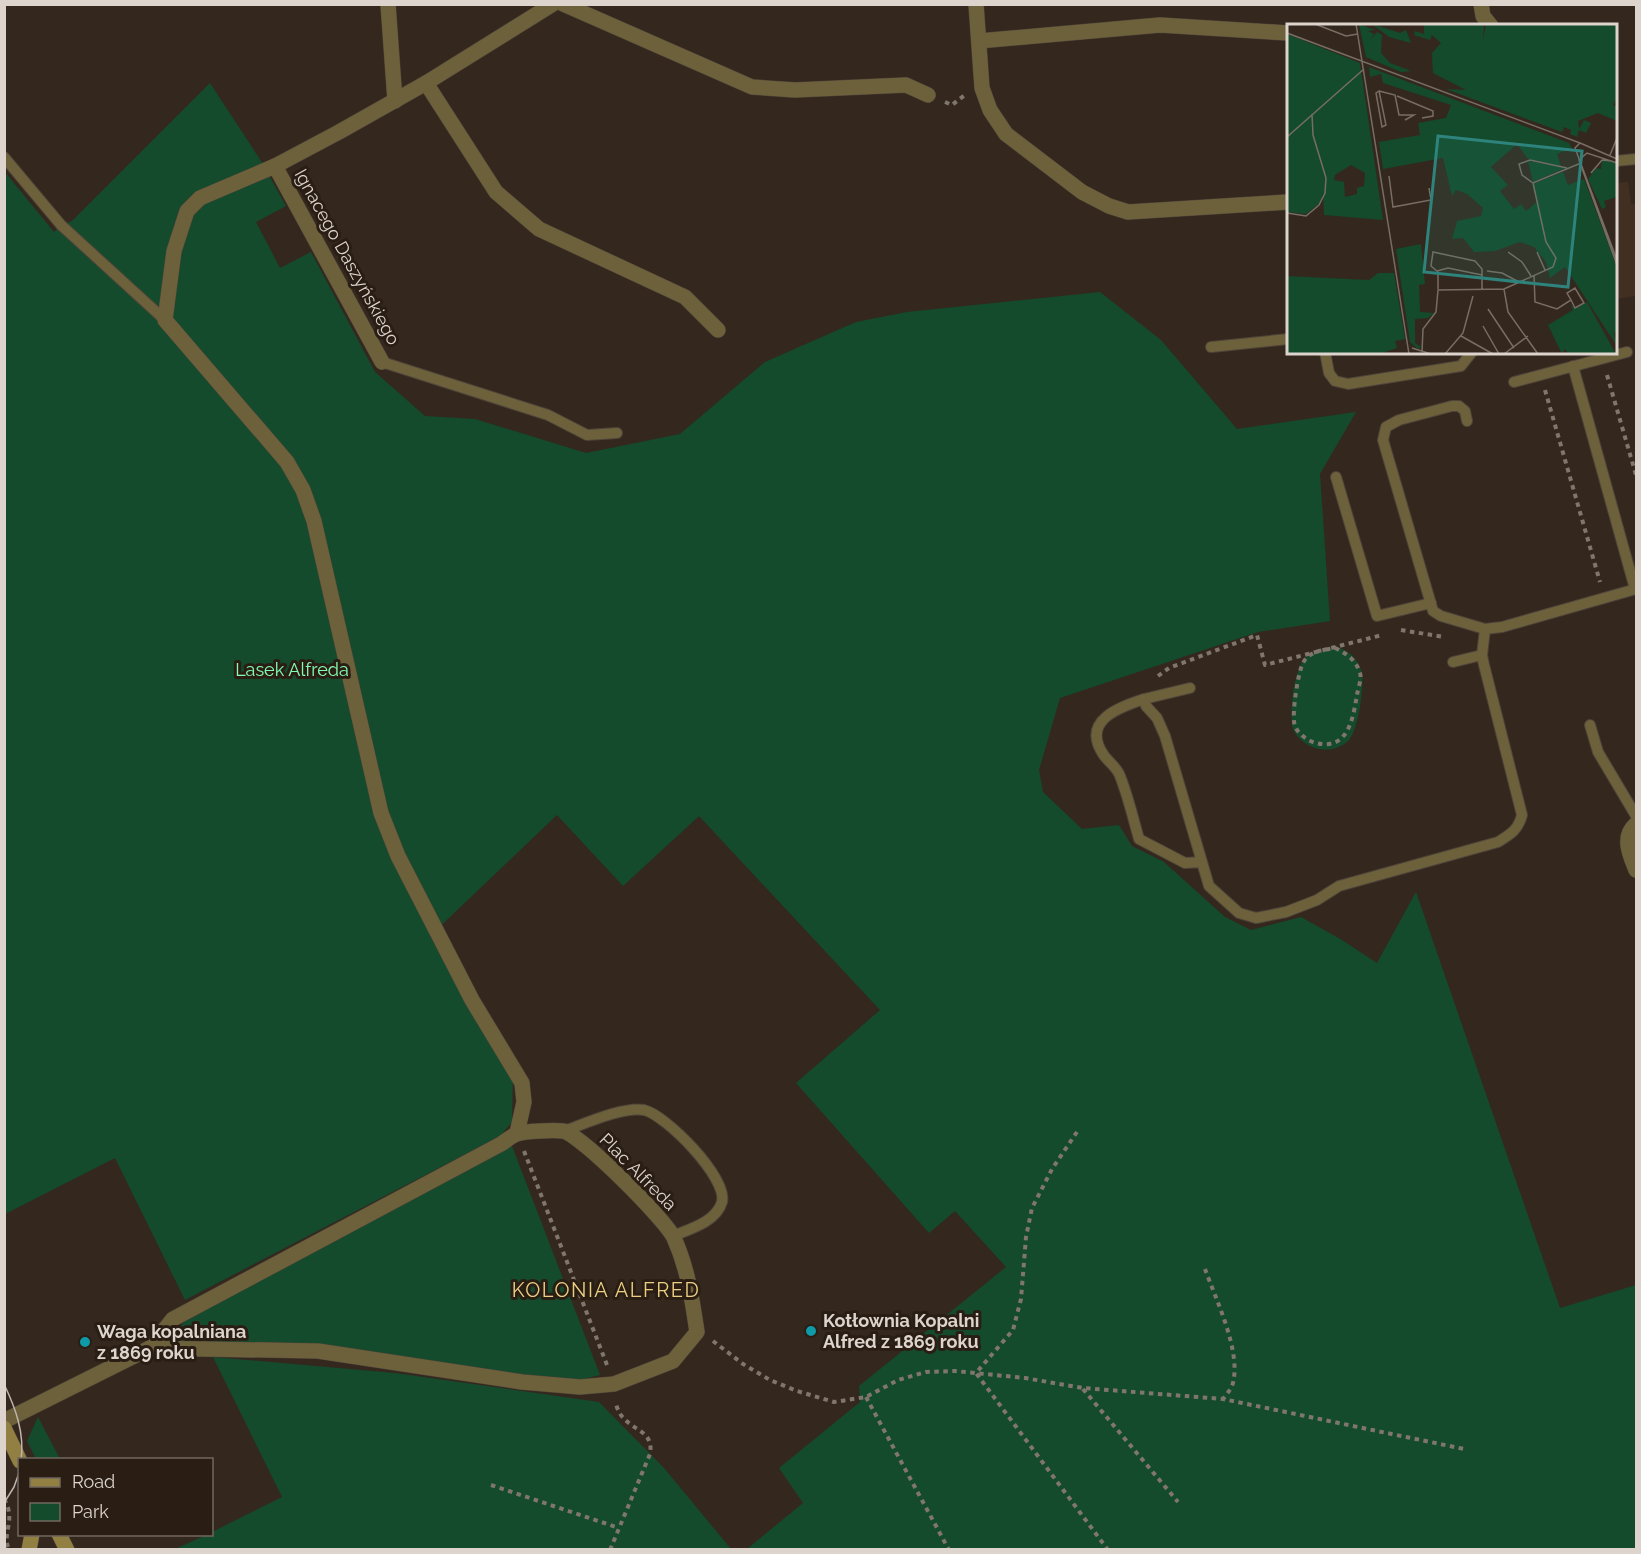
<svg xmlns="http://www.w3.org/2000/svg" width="1641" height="1554" viewBox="0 0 1641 1554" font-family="Raleway,sans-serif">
<rect width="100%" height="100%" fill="#34281e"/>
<polygon fill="#412f22" points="1628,182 1631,204 1636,204 1636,296 1616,299 1616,183"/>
<g fill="#134b2c">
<polygon points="210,83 261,161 286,206 256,222 280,268 311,252 375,372 425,416 475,419 586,453 680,434 765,362 856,322 907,312 1100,292 1161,340 1237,429 1356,412 1320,474 1330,621 1258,632 1060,698 1039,770 1043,792 1082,829 1119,825 1132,846 1164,862 1225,917 1251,930 1301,917 1342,940 1377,963 1416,892 1560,1308 1636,1285 1636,1549 747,1549 803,1503 779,1468 860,1402 859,1386 1006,1267 955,1211 929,1233 796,1083 880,1010 699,816 623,886 557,815 430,936 466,1003 513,1075 512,1122 500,1136 185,1300 115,1158 5,1214 4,171 54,232 61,225 72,221"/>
<path d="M 1335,646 C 1345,650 1352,653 1357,662 C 1359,665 1362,671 1362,674 C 1364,688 1358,732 1348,741 C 1331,756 1307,750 1295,733 C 1287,721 1294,668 1305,658 C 1312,652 1326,650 1335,646 Z"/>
<polygon points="512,1146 600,1375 580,1380 168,1340 185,1321"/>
<polygon points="213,1357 395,1373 599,1402 664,1468 731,1549 175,1549 206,1535 212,1534 212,1532 282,1497"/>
<polygon points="38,1417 60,1459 36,1459 27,1441"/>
</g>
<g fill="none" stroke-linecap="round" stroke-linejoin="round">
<defs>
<g id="service">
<polyline points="4,157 61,225 165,320"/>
<polyline points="1616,161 1636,159"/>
<polyline points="1211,347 1288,339"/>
<polyline points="1325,352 1329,373 1335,381 1348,384 1461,366 1472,352"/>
<polyline points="382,362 548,415 587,435 617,433"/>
<polyline points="1573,366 1635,589"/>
<polyline points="1514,382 1627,352"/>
<polyline points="1467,421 1465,411 1459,406 1452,406 1399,420 1386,427 1383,440 1433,611 1441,616 1485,629"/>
<polyline points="1336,477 1377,616 1431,603"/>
<polyline points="1453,662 1482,655"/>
<polyline points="1144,699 1190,688"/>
<polyline points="1590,725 1598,752 1636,816"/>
<path d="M 1202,862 L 1185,863 L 1139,839 C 1133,818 1128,796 1120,776 C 1117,767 1108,762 1103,754 C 1081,720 1120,707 1144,699 L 1146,706 L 1157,718 L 1165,736 L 1209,886 L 1239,913 L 1256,918 L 1286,912 L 1317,900 L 1339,886 L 1498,842 C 1511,834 1518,830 1522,815 L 1484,665 L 1482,655 L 1485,629 L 1502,627 L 1636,589"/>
<path d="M 564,1131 C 584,1124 624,1106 644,1110 C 666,1115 728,1178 722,1202 C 716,1222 690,1229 673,1236"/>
</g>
<g id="minor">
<polyline points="388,4 395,101"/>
<polyline points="563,4 752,87 795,90 906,85 928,95"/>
<polyline points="976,4 982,88 990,110 1006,134 1082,192 1109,206 1128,212 1288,202"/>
<polyline points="1481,4 1483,16 1491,26"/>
<polyline points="979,41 1160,25 1288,33"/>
<polyline points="426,83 496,192 539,229 685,297 718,330"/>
<polyline points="275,166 382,362"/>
<path d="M 1636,824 C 1621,837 1630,855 1636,870"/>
<polyline points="517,1133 524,1102 522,1083 472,1000 398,856 381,813 314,521 303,490 287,462 165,320 174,251 187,211 200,198 275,166 339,132 426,83 553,4"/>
<path d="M 4,1421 L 150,1348 L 318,1351 L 522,1382 L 580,1387 L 614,1384 L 673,1361 L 697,1332 C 692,1299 688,1269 674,1238 C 666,1220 580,1134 563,1131 C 555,1130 524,1131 517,1134 C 511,1136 506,1141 501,1144 L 173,1319 L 150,1348"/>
</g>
<g id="secondary">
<polyline points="4,1428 20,1461"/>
<polyline points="59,1534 67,1550"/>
<polyline points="29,1550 32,1534"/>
</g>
</defs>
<use href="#service" stroke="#4f443a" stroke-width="12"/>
<use href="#minor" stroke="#4f443a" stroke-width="16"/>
<use href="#secondary" stroke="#4f443a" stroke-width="16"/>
<g stroke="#81766e" stroke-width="4" stroke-dasharray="4.5 4.5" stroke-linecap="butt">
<polyline points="945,102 952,105 966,94"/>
<polyline points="1607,375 1636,475"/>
<polyline points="1545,390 1600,582"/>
<polyline points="1401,630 1444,637"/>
<path d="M 1335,648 C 1346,653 1356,660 1360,673 C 1362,679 1358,688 1357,695 C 1353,717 1349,751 1316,743 C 1308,741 1298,734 1295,726 C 1291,717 1298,672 1303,663 C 1309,651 1323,650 1335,648 Z"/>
<polyline points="1158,676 1169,668 1257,635 1265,665 1382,635"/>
<polyline points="1077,1132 1052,1169 1032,1208 1026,1237 1021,1299 1013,1330 976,1373 1108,1550"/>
<polyline points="524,1151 607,1365"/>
<path d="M 1205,1269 C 1216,1300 1241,1350 1233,1383 C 1231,1389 1227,1394 1223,1399"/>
<polyline points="713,1341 743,1364 770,1380 797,1391 834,1402 866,1397 898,1380 926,1372 955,1371 1025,1378 1083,1388 1223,1399 1464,1449"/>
<polyline points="1083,1389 1178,1502"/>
<polyline points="866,1397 949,1550"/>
<polyline points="491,1485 619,1528"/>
<path d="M 4,1499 C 17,1520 1,1534 9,1549"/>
<path d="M 610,1550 L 650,1454 C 655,1426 623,1432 616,1404"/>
</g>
<use href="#service" stroke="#6d613c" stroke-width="10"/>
<use href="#minor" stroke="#6d613c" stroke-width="15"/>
<use href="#secondary" stroke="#927f42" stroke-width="15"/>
<g stroke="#beb5ae" stroke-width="1.5">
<path d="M 4,1384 C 15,1407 25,1433 21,1460"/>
<polyline points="4,1503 14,1487 20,1470"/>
</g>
</g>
<g fill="#0f9aa8" stroke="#2a1e14" stroke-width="2">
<circle cx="811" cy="1331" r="6"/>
<circle cx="85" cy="1342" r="6"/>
</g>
<g text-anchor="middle" stroke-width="6" stroke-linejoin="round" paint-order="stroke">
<g font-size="18" fill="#ddd4ce" stroke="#2a1e14">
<text transform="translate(347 257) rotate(61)" y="6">Ignacego Daszyńskiego</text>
<text transform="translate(638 1172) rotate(45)" y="6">Plac Alfreda</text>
</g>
<g font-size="18" fill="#81fdb2" stroke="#2a1e14">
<text x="292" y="676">Lasek Alfreda</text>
</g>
<g font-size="18" font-weight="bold" fill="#ddd4ce" stroke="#2a1e14" text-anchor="start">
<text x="823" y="1327">Kotłownia Kopalni<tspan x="823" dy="21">Alfred z 1869 roku</tspan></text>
<text x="97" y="1338">Waga kopalniana<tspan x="97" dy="21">z 1869 roku</tspan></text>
</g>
<g font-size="20" letter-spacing="1.5" fill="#eacf83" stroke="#2a1e14">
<text x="606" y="1297">KOLONIA ALFRED</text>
</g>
</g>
<g transform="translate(1287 24)">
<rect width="330" height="330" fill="#34281e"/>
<path d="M 72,0 L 88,6 L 81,7 L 87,10 L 83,16 L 90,8 L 95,11 L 94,29 L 103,39 L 124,47 L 114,48 L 79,33 ZM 85,0 L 113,9 L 119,6 L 124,19 L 102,13 ZM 137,0 L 197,0 L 196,16 L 199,0 L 330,0 L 330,73 L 326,82 L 330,82 L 330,97 L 311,89 L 291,97 L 292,105 L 297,96 L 304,99 L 299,109 L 292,106 L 290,113 L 283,110 L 284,106 L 277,103 L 275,108 L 159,65 L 179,66 L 146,49 L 145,29 L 154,19 L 145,11 L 143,16 L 127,11 L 128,7 L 137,10 ZM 0,10 L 73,39 L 96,196 L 37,191 L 36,169 L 33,179 L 19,190 L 0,188 ZM 64,141 L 78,149 L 77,162 L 70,164 L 70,170 L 58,173 L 57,158 L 47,156 L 48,151 ZM 82,43 L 282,119 L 285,124 L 270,130 L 274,142 L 241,135 L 230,120 L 204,143 L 221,161 L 213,167 L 227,185 L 234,180 L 239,187 L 251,177 L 246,160 L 276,148 L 281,161 L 297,155 L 330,243 L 330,308 L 327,309 L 330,322 L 278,243 L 263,254 L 259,238 L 247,223 L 233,218 L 208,227 L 187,228 L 176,214 L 165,215 L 170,197 L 194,192 L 196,184 L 180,170 L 169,166 L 165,172 L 156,134 L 96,145 L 92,118 L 133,111 L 131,99 L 159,94 L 164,81 L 96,59 L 94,50 L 83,53 ZM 321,136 L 330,140 L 330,173 L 317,177 L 319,183 L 315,185 L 301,155 L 309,144 L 314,145 L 315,137 ZM 241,137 L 242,137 L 278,144 L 246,158 ZM 134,220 L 138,260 L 132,261 L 133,288 L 147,289 L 141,294 L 128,295 L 128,319 L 134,323 L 131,325 L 123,318 L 109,225 ZM 91,249 L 107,249 L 118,315 L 108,317 L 110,324 L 92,330 L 0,330 L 0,252 L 82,256 ZM 300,278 L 329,330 L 282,330 L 278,325 L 275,330 L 261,301 L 286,286 L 283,280 L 288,285 Z" fill="#134b2c" fill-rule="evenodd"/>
<path fill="none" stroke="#786d64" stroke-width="1.5" d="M 28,0 L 59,12 L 71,10M 69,0 L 122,330M 0,9 L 293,119M 92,67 L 99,101 L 95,103 L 89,69 ZM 92,67 L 108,71 L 112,91 L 127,91 L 118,96M 110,72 L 146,87 L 146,92 L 135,94M 0,113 L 77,45M 323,131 L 330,114M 330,135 L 293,119 L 288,124 L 330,236M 330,139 L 300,129 L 292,136 L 330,241M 280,144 L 243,136 L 232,140 L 235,151 L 246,159 L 294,139M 304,149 L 315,136 L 325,137M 102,152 L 106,183 L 144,176 L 142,164M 0,189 L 19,192 L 32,181 L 38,169 L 39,154 L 26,111 L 25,90M 221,228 L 235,238 L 244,252M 250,228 L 258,246M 150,247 L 161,244 L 195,251M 200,247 L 215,249 L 232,258M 247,251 L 248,278 L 270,285 L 284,276 L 280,269 L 288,264 L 297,279 L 288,284 L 284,276M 151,265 L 151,248 L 144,242 L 146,228 L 188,237 L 195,245 L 195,266M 217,265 L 221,288 L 251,330M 201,285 L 227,324M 196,302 L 212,330M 174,312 L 206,330M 125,324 L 144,330M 135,328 L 136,305 L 149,288 L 151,266 L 217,265 L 266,243 L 269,234 L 259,218 L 246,159M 158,330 L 176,309 L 186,272M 217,330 L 241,312"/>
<path fill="#2e847c" fill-opacity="0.15" stroke="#2e847c" stroke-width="3" d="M 151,112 L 295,127 L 281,263 L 137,248 Z"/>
<rect width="330" height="330" fill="none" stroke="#ddd4ce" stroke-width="3"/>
</g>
<rect width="1641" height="1554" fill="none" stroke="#ddd4ce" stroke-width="12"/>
<rect x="18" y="1458" width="195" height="78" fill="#2a1e14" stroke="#72675e" stroke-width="1.5"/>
<rect x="30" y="1478" width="30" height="9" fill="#927f42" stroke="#72675e" stroke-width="1.5"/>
<text x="72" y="1488" font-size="18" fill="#ddd4ce">Road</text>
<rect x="30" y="1503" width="30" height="18" fill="#134b2c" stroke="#72675e" stroke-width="1.5"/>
<text x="72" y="1518" font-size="18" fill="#ddd4ce">Park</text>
</svg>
